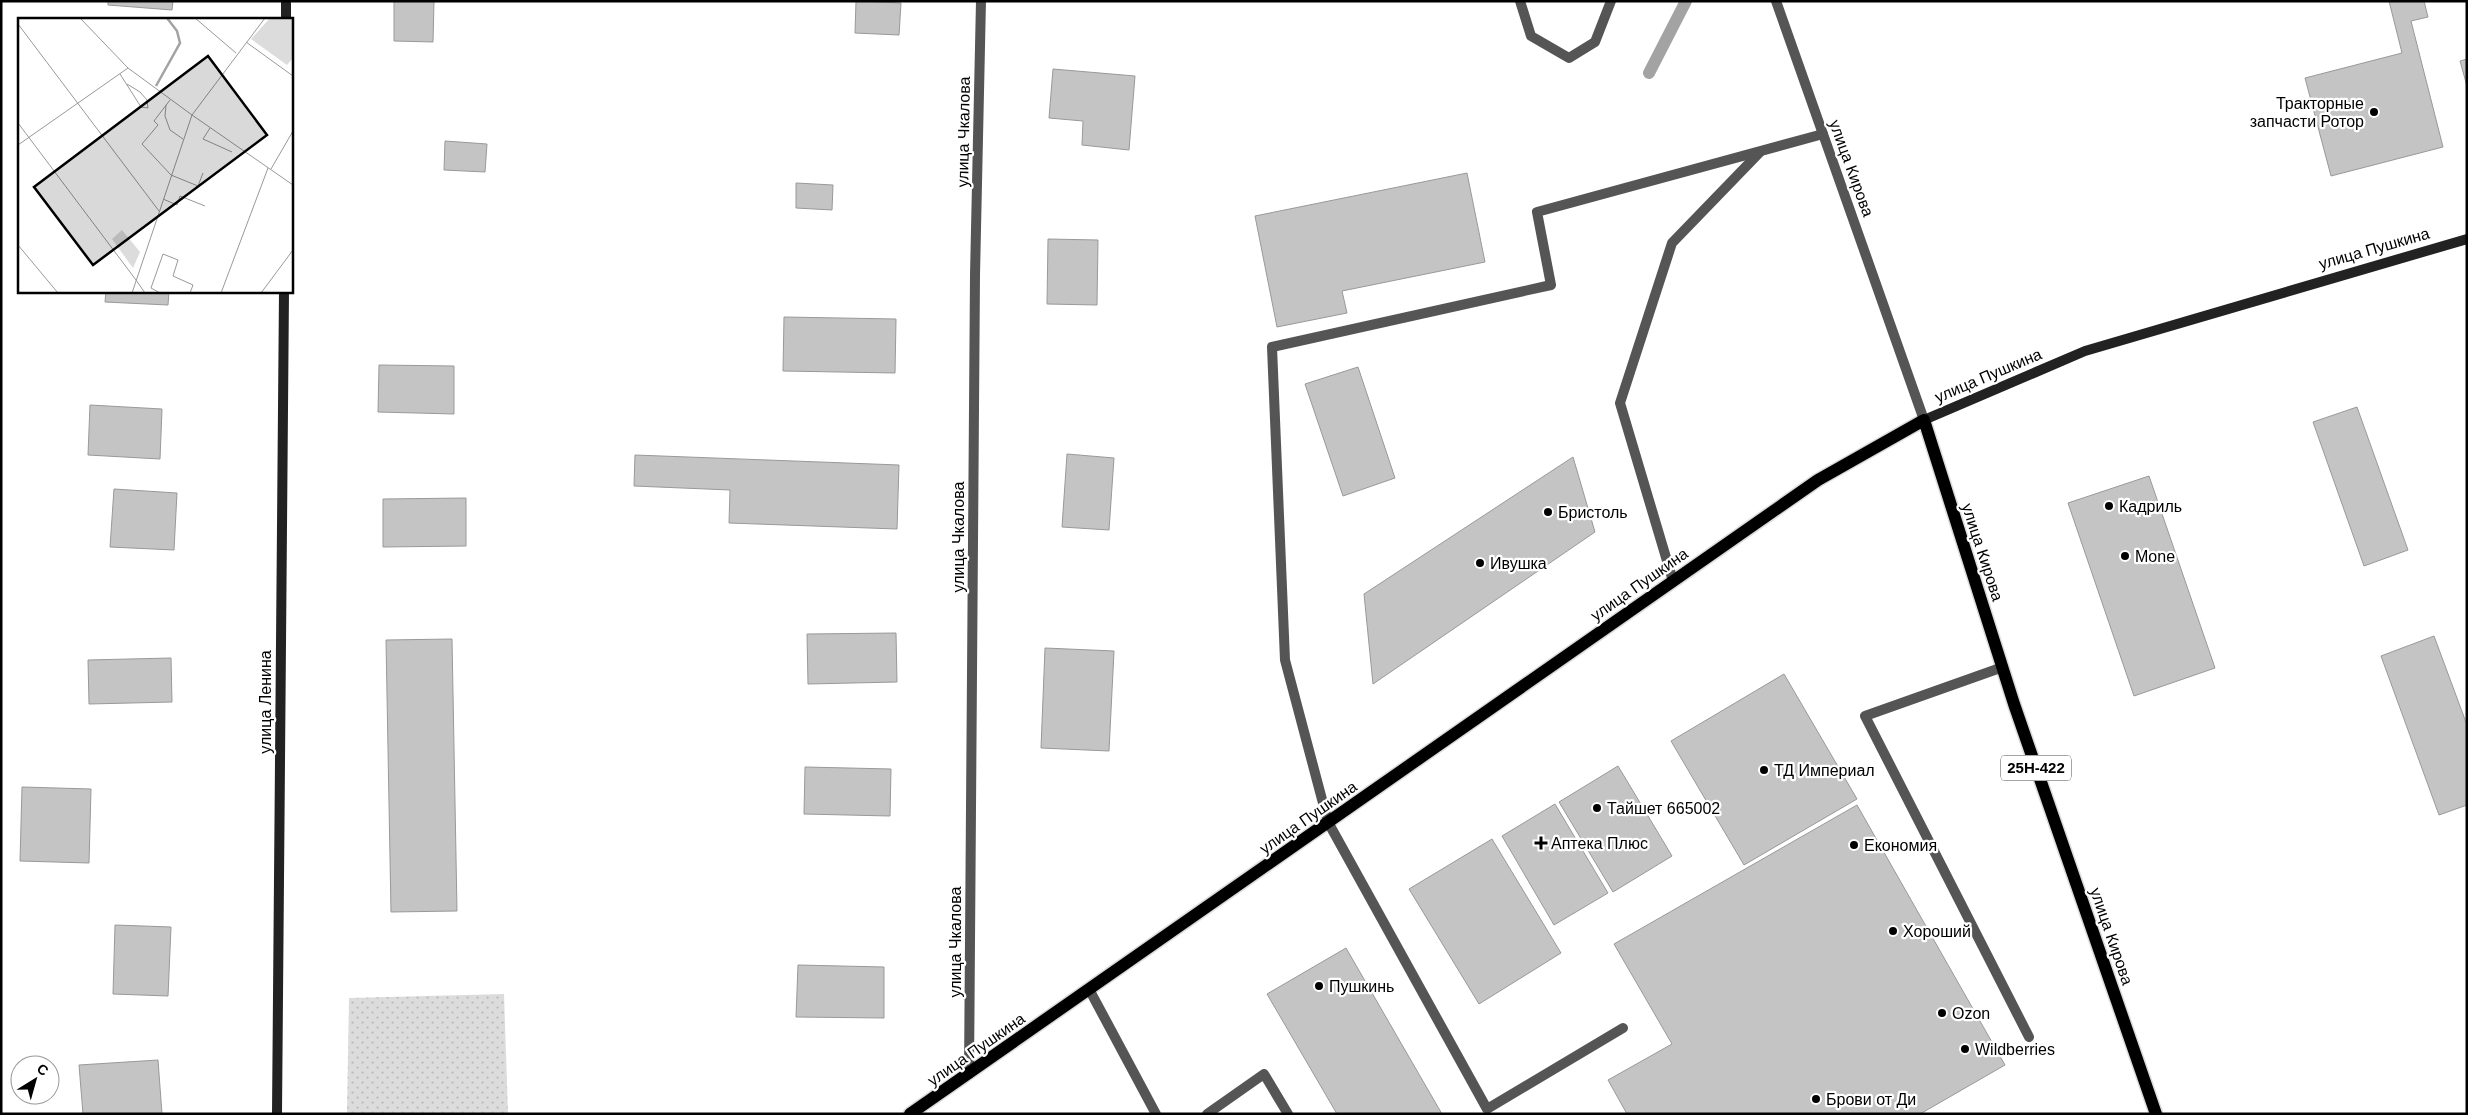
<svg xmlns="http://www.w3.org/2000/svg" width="2468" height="1115" viewBox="0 0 2468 1115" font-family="Helvetica,sans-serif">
<defs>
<pattern id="park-dots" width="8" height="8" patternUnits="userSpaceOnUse" patternTransform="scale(1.25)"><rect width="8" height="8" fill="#dcdcdc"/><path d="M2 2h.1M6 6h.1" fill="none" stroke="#bbb" stroke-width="1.8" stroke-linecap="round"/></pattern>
</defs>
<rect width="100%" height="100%" fill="#fff"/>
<polygon fill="url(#park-dots)" points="504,994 508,1114 347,1114 349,998"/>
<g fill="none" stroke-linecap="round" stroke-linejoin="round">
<polyline stroke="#a3a3a3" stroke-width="12" points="1649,73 1686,1"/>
</g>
<g fill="#c4c4c4" stroke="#999">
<polygon points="108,1 173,1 172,10 108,5"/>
<polygon points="394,1 434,1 433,42 394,41"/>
<polygon points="856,1 901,3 899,35 855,33"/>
<polygon points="2389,1 2424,1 2428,17 2411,21 2443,147 2331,176 2305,78 2402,53"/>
<polygon points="2467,59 2467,86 2460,61"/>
<polygon points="1053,69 1135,76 1129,150 1082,145 1083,121 1049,118"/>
<polygon points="445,141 487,144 485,172 444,170"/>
<polygon points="1467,173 1485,262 1342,291 1347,313 1277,327 1255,216"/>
<polygon points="796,183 833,185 832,210 796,208"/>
<polygon points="1048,239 1098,240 1097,305 1047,304"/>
<polygon points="106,291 169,291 168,305 105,302"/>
<polygon points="784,317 896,319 895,373 783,371"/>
<polygon points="379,365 454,366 454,414 378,412"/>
<polygon points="1358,367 1395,478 1343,496 1305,384"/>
<polygon points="90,405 162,409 160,459 88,455"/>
<polygon points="2357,407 2408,550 2364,566 2313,422"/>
<polygon points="1067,454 1114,458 1109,530 1062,527"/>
<polygon points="635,455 899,465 897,529 729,523 730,490 634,486"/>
<polygon points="1573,457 1595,532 1373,684 1364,594"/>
<polygon points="2149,476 2215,668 2134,696 2068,503"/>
<polygon points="114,489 177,493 174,550 110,547"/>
<polygon points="466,498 466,546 383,547 383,499"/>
<polygon points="896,633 897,682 808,684 807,634"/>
<polygon points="2434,636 2467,725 2467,805 2439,815 2381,656"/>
<polygon points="452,639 457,911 391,912 386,640"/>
<polygon points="1045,648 1114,651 1109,751 1041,748"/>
<polygon points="171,658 172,702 89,704 88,660"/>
<polygon points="1784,674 1857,799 1744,865 1671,741"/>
<polygon points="1618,766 1672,856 1613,892 1559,802"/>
<polygon points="805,767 891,769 890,816 804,814"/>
<polygon points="22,787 91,789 89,863 20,861"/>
<polygon points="1555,804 1608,893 1554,925 1502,836"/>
<polygon points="1857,805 2005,1065 1920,1114 1627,1114 1608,1080 1672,1044 1614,944"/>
<polygon points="1492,839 1561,953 1479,1004 1409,889"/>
<polygon points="115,925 171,927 168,996 113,994"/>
<polygon points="1346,948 1442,1114 1337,1114 1267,994"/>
<polygon points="798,965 884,967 884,1018 796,1017"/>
<polygon points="158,1060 162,1114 83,1114 79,1065"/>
</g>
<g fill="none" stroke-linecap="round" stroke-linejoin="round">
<defs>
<polyline id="primary" points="910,1114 1818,480 1924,420 2014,704 2156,1114"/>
</defs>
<use href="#primary" stroke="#dbdbdb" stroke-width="15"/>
<g stroke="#555" stroke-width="10">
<polyline points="1520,1 1531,36 1569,58 1595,42 1611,1"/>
<polyline points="1673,581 1620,403 1672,243 1760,152"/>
<polyline points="2003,667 1865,716 2029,1037"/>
<polyline points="1089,989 1156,1114"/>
<polyline points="1623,1028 1487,1109 1328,822 1285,660 1272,347 1551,285 1537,212 1823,134"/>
<polyline points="1207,1114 1264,1074 1288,1114"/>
</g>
<g stroke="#555" stroke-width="10">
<polyline points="1776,1 1924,420"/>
<polyline points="969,1074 975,275 981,1"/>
</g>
<g stroke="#222" stroke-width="10">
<polyline points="286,19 286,1"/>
<polyline points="1924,420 2085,351 2467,239"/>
<polyline points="277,1114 284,291"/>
</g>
<use href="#primary" stroke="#000" stroke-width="12"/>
</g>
<g fill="#000" stroke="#fff" stroke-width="2">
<circle cx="2374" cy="112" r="5"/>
<circle cx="2109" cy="506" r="5"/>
<circle cx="1548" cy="512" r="5"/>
<circle cx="2125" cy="556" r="5"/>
<circle cx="1480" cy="563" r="5"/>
<circle cx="1764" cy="770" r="5"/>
<circle cx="1597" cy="808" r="5"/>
<path d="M1538.5 835.5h5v5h5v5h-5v5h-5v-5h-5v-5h5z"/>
<circle cx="1854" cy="845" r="5"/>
<circle cx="1893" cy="931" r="5"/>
<circle cx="1319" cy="986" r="5"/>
<circle cx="1942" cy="1013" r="5"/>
<circle cx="1965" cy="1049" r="5"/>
<circle cx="1816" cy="1099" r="5"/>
</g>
<g text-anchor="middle" stroke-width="4.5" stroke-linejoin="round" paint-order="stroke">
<rect fill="#fff" stroke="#4c4c4c" stroke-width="1" x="2001" y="755.5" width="70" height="25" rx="4"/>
<g font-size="15" font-weight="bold" fill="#000">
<text x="2036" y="773">25Н-422</text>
</g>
<g font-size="16" fill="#000" stroke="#fff" text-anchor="start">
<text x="2364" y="109" text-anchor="end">Тракторные<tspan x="2364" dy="18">запчасти Ротор</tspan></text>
<text x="2119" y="512">Кадриль</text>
<text x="1558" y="518">Бристоль</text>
<text x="2135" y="562">Mone</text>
<text x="1490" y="569">Ивушка</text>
<text x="1774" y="776">ТД Империал</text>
<text x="1607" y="814">Тайшет 665002</text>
<text x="1551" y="849">Аптека Плюс</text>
<text x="1864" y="851">Економия</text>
<text x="1903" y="937">Хороший</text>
<text x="1329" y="992">Пушкинь</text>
<text x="1952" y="1019">Ozon</text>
<text x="1975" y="1055">Wildberries</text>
<text x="1826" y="1105">Брови от Ди</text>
</g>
<g font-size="16" fill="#000" stroke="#fff">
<text transform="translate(963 132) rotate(-89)" y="6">улица Чкалова</text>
<text transform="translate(1852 168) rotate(70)" y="6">улица Кирова</text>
<text transform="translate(2374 248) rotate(-16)" y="6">улица Пушкина</text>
<text transform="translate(1988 375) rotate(-23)" y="6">улица Пушкина</text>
<text transform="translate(958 537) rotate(-90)" y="6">улица Чкалова</text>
<text transform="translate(1983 552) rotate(72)" y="6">улица Кирова</text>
<text transform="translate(1639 584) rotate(-35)" y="6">улица Пушкина</text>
<text transform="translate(265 702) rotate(-90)" y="6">улица Ленина</text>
<text transform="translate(1308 817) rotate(-35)" y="6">улица Пушкина</text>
<text transform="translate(2112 936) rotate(71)" y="6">улица Кирова</text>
<text transform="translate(955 942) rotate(-90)" y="6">улица Чкалова</text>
<text transform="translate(976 1049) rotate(-35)" y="6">улица Пушкина</text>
</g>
</g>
<g transform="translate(18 18)">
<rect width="275" height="275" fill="#fff"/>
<path d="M 104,212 L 122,234 L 115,250 L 94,221 Z" fill="#dcdcdc"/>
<path d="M 252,0 L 275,0 L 275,40 L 269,47 L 233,21 Z" fill="#dcdcdc"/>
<path fill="none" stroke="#a3a3a3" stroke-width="2.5" d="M 138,68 L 162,25 L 159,13 L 149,0"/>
<path fill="none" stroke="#999" stroke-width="1" d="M 62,0 L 110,50 L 174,97M 177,0 L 218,35M 0,6 L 141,193M 228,24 L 275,58M 102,56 L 123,89 L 130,90 L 129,82 L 122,74 L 109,66M 152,82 L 136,103 L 140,107 L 124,126 L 153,157 L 180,168 L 185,155M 148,87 L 147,98 L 152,112 L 165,121M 174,97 L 275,167M 0,105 L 118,262M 192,110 L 185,121 L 214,134M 0,127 L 110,50M 253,151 L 275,113M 145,181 L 159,187 L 162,178 L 187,188M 0,227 L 40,275M 118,262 L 127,275M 114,275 L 174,97 L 247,0M 142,275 L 133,270 L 145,236 L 160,242 L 155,258 L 175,267 L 172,275M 203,275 L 250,150M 243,275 L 275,232"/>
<path fill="#000" fill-opacity="0.15" stroke="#000" stroke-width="2.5" d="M 190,38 L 249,117 L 75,247 L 16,169 Z"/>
<rect width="275" height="275" fill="none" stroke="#000" stroke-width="2.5"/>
</g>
<rect width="2468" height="1115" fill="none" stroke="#000000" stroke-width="5"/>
<g transform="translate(35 1080) rotate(37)"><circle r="24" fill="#ffffff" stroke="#999999"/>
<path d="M0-4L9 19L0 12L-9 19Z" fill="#000000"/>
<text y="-8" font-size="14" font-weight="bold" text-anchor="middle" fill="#000000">С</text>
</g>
</svg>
